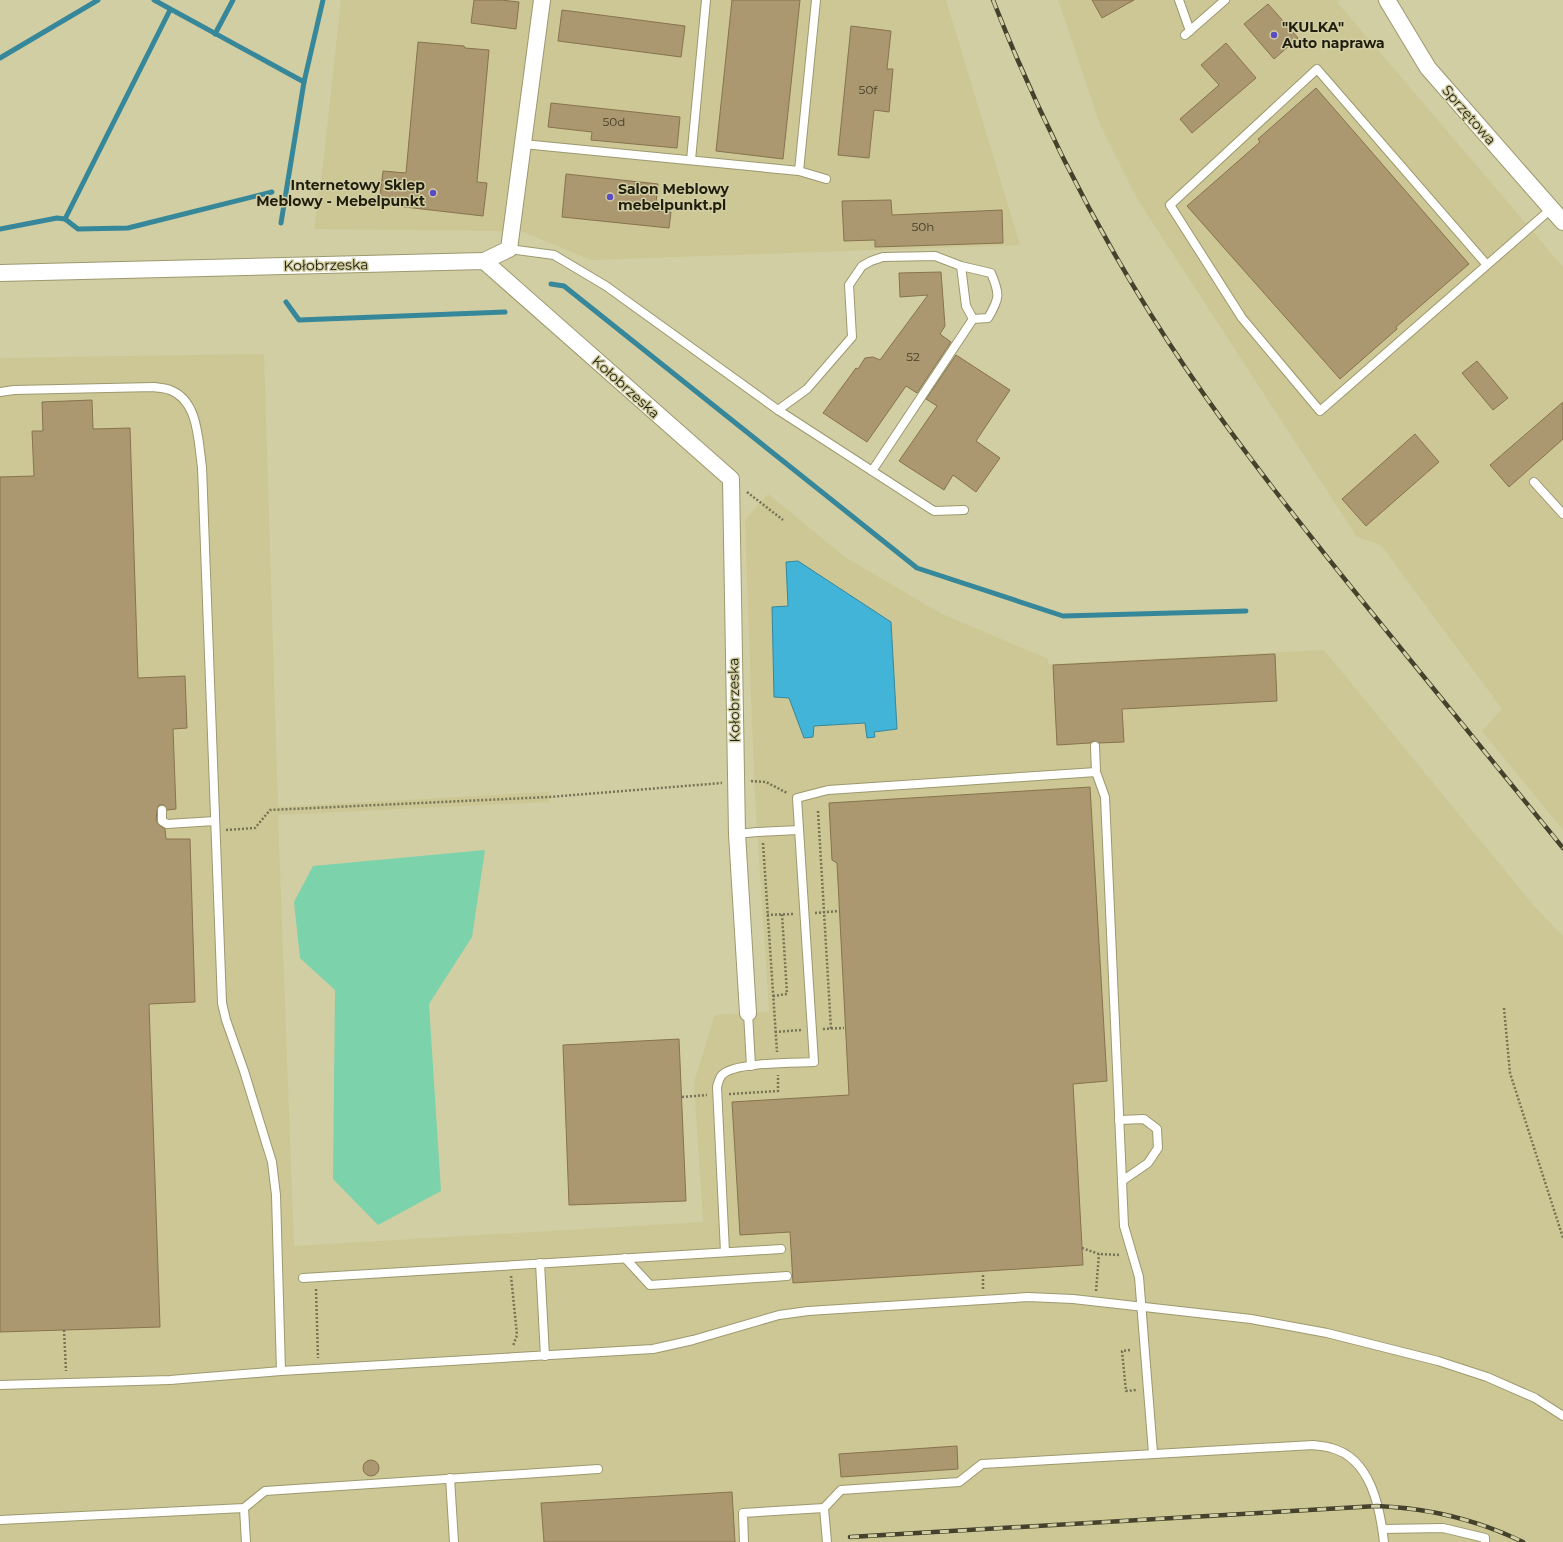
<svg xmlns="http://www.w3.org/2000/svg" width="1563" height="1542" viewBox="0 0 1563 1542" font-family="Montserrat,sans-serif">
<rect width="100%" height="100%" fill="#d2cea3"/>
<g fill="#ccc794">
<polygon points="341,0 946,0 1020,245 591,260 521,231 314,229 324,156"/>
<polygon points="1058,0 1338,0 1337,2 1563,267 1563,830 1482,731 1502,709 1381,545 1357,537 1136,197 1101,127"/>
<polygon points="264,354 278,807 549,792 549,802 278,815 294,1246 703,1222 694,1082 715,1015 769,1012 754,781 745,520 768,494 845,557 940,613 1048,659 1048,664 1324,650 1534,906 1563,936 1563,1542 0,1542 0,358"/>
</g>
<polygon fill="#7cd2ab" points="485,850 472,937 429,1004 441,1191 378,1225 333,1179 335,990 300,958 294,902 313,866"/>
<polygon fill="#41b4d8" stroke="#37879b" points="798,561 891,622 897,729 874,732 875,737 867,738 865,723 814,726 813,737 804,738 789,698 774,697 772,607 788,606 786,562"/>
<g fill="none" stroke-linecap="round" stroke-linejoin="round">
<g stroke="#37879b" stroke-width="5">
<polyline points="154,0 304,82 281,223"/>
<polyline points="215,34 233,0"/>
<polyline points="0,58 98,0"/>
<polyline points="304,82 323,0"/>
<polyline points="65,219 170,10"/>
<polyline points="0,229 57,218 65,219 78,229 128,228 272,192"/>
<polyline points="551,284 564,286 917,568 1063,616 1246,611"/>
<polyline points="286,302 299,320 505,312"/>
</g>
</g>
<g fill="#ab9770" stroke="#87734e">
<polygon points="474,0 501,0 519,2 516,29 471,23"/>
<polygon points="732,0 800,0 783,159 716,151"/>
<polygon points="1092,0 1134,0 1102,18"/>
<polygon points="1268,4 1298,38 1274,59 1244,24"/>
<polygon points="562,10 685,26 681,57 558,41"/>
<polygon points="851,26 891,31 887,69 893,69 889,112 874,110 869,158 838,155"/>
<polygon points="418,42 464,46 465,48 489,50 477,182 487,183 483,216 379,204 383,171 406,173"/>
<polygon points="1226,43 1256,78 1192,133 1180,119 1219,85 1201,65"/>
<polygon points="1316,88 1469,264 1396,327 1397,329 1340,379 1187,206 1260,142 1258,139"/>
<polygon points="551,103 680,117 677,148 591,140 592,132 548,127"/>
<polygon points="566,174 658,184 655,211 671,212 669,228 562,217"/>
<polygon points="891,200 892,215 1002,210 1003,243 875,247 875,240 844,241 842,201"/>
<polygon points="941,272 945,326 940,334 951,342 917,393 906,386 867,442 823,413 856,368 858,369 865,358 873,357 880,360 928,295 900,297 899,273"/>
<polygon points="956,355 1010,390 976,441 1000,458 976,492 953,475 944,490 899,461 937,406 926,399"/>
<polygon points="1477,361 1508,398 1493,410 1462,373"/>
<polygon points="92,400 93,429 130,428 138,678 185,676 187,728 173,729 176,809 167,810 164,805 159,805 157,810 156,821 159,825 165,829 166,839 190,839 195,1002 149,1004 160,1327 0,1332 0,477 34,476 32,431 43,431 42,402"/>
<polygon points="1563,402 1563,439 1509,487 1490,465"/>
<polygon points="1415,434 1439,462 1366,526 1342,499"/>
<polygon points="1275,654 1277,701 1122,709 1124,742 1099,743 1094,741 1090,743 1057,745 1053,665"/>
<polygon points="1090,787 1107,1081 1073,1084 1083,1265 793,1283 790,1232 740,1235 732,1102 849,1095 837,863 832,860 829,803"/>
<polygon points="679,1039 686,1201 569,1205 563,1045"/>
<polygon points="957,1446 958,1469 841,1477 839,1454"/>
<circle cx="371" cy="1468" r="8"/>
<polygon points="732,1492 735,1542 544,1542 541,1503"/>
</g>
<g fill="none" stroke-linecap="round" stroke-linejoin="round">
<defs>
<g id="service">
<polyline points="1179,0 1190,31"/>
<polyline points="1185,35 1225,0"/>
<polyline points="523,144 799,171 826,179"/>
<polyline points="691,160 706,0"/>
<polyline points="799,171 816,0"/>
<polyline points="509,249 554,255 606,286 778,410 934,511 964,510"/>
<polyline points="1487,265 1317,69 1170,205 1242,318 1320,411 1551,209"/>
<path d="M 0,392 L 14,390 L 154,387 C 159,388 165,388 170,390 C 199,401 198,441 202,467 L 222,1003 L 226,1020 L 244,1071 L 272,1162 L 276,1195 L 281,1371"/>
<path d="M 778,410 L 807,389 L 852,337 L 849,285 L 862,266 L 871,261 L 883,257 L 935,256 L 961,266 L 966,306 L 973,319 L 988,318 C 1000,298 1000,294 991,273 L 961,266"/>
<polyline points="872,471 973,319"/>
<polyline points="1534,482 1563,514"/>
<polyline points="1095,746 1096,772 1105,797 1124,1226 1139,1277 1153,1453"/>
<polyline points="162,810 162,821 167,824 215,821"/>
<polyline points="737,834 757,832 799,830"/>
<polyline points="748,1013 751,1066"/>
<polyline points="1119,1120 1144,1119 1157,1129 1158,1148 1148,1163 1122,1181"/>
<path d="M 725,1252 L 717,1087 C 718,1084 719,1078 722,1075 C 734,1062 794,1063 814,1062 L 797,798 L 828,790 L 1096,772"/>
<polyline points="625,1258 650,1285 787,1276"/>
<polyline points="540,1263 545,1356"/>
<polyline points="303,1278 781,1249"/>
<polyline points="0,1385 170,1380 281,1371 653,1349 693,1340 779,1315 808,1311 1028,1297 1073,1299 1251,1319 1327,1333 1438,1361 1487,1377 1535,1398 1563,1416"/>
<polyline points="450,1478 454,1542"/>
<polyline points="244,1508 246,1542"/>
<polyline points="824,1508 827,1542"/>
<polyline points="0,1520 244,1508 265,1491 598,1469"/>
<polyline points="1383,1529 1443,1528 1485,1538 1485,1542"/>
<path d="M 744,1542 L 743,1513 L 824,1508 L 841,1490 L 959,1482 L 982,1464 L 1313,1445 C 1319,1446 1325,1446 1331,1448 C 1371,1458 1380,1508 1384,1542"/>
</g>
<g id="minor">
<polyline points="1387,0 1428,68 1563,222"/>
<polyline points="484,261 509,249 542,0"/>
<polyline points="0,273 484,261 731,479 737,834 748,1013"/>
</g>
</defs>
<use href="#service" stroke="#9d996f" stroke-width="10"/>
<use href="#minor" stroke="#9d996f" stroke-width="18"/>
<g stroke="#767356" stroke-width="2.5" stroke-dasharray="2 2" stroke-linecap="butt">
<polyline points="747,492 783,520"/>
<polyline points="751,781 766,782 787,793"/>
<polyline points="818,811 831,1029"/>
<polyline points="226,830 255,828 270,810 549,797 722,783"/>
<polyline points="763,843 777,1052"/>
<polyline points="815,913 839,911"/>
<polyline points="767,915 793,914"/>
<polyline points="773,996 787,994 782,914"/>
<polyline points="1504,1008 1510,1073 1563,1238"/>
<polyline points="823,1029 844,1028"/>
<polyline points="775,1032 801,1030"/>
<polyline points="729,1094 778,1091 778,1075"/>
<polyline points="682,1097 707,1095"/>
<polyline points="1082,1248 1099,1254 1120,1255"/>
<polyline points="511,1276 517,1335 513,1346"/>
<polyline points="316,1289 318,1358"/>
<polyline points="983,1289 983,1275"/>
<polyline points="1096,1291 1099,1254"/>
<polyline points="64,1330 66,1371"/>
<polyline points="1130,1350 1122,1351 1126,1391 1136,1390"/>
</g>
<use href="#service" stroke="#fff" stroke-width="8"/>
<use href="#minor" stroke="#fff" stroke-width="16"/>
<defs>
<g id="rail">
<path d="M 993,0 C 1044,130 1109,255 1187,370 C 1243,452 1305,530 1368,608 C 1433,688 1498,768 1563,848"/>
<path d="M 850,1537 L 1377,1506 C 1427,1508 1478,1520 1523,1542"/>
</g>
</defs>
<use href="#rail" stroke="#44412c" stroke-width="4.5"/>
<use href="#rail" stroke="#d2cea3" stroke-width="3" stroke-dasharray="9" stroke-linecap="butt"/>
</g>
<g fill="#5a4cc4" stroke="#d2cea3" stroke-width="1.5">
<circle cx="1274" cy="35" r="4"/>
<circle cx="433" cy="193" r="4"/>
<circle cx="610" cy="197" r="4"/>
</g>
<g text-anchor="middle" stroke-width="3" stroke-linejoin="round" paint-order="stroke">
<g font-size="12" fill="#433c26">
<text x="868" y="94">50f</text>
<text x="614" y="126">50d</text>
<text x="923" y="231">50h</text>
<text x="913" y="361">52</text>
</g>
<g font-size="14" font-weight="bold" fill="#201e0e" stroke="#d2cea3" text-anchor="start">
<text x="1282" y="32">"KULKA"<tspan x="1282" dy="16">Auto naprawa</tspan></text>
<text x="425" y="190" text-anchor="end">Internetowy Sklep<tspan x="425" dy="16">Meblowy - Mebelpunkt</tspan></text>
<text x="618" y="194">Salon Meblowy<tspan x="618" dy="16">mebelpunkt.pl</tspan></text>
</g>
<g font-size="14" fill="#201e0e" stroke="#d2cea3">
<text transform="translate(1469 115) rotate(49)" y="5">Sprzętowa</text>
<text transform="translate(326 265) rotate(-1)" y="5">Kołobrzeska</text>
<text transform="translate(626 387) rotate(42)" y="5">Kołobrzeska</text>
<text transform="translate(734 700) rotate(-91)" y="5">Kołobrzeska</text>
</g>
</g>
</svg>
